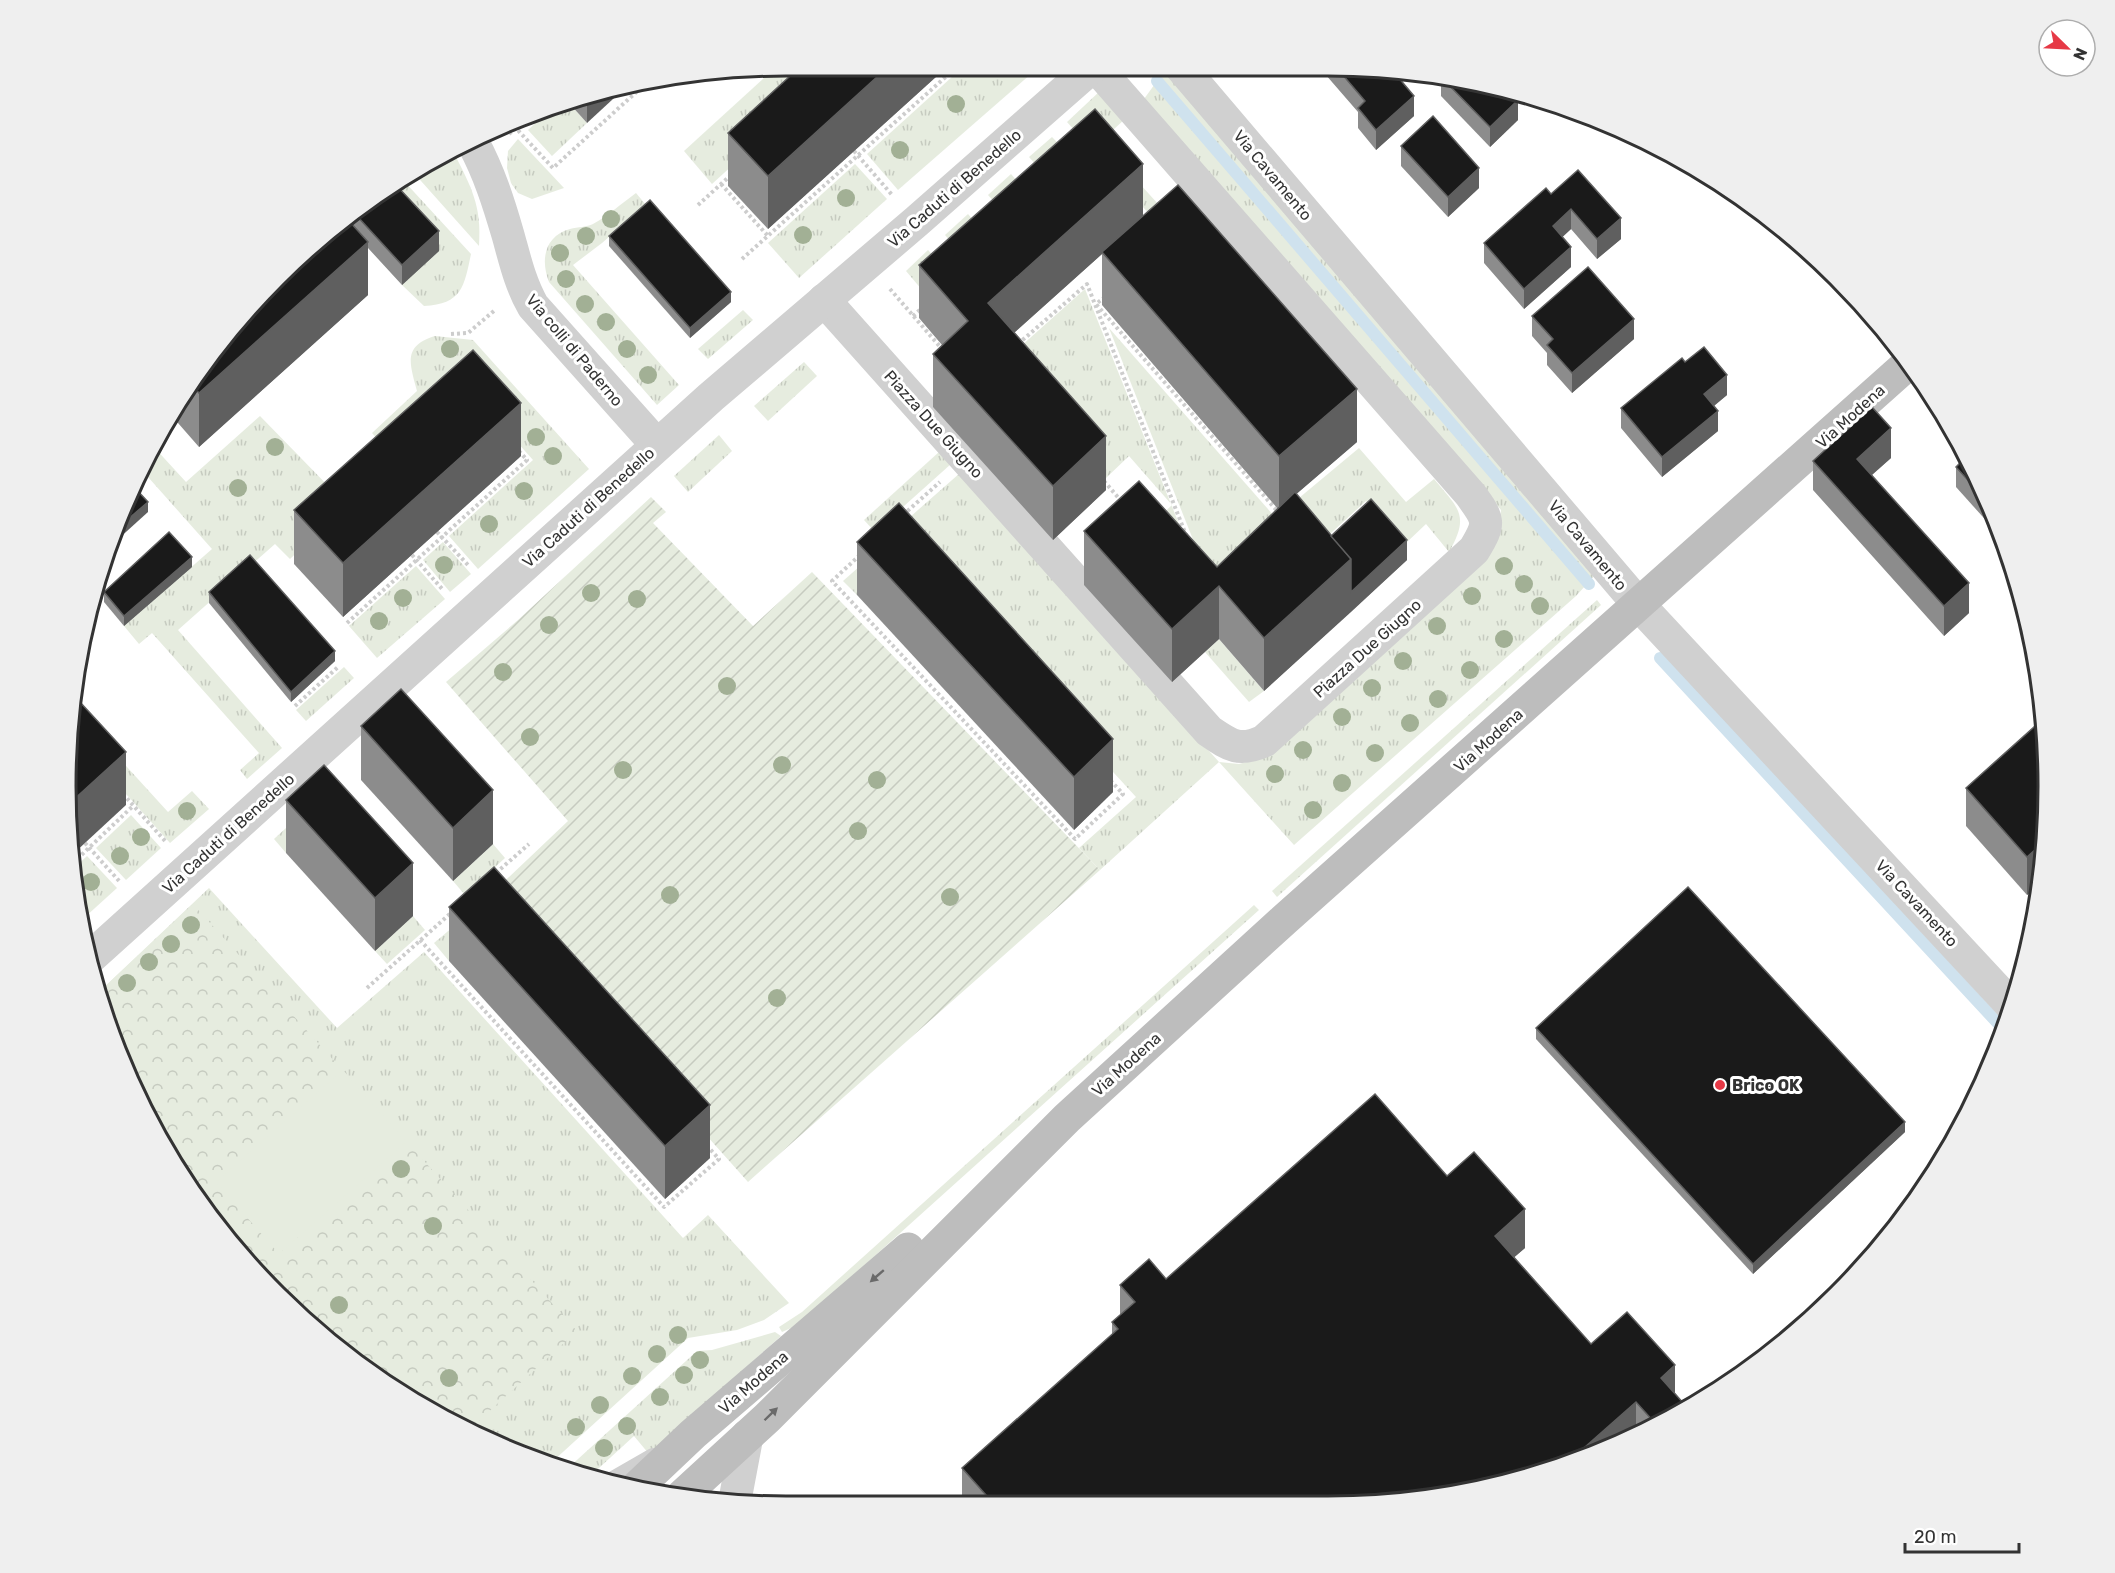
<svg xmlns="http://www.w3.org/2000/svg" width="2115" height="1573" viewBox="0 0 2115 1573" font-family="Rubik,sans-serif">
<defs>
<pattern id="grass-tufts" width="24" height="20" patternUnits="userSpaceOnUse" patternTransform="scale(1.5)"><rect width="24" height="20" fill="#e6ecdf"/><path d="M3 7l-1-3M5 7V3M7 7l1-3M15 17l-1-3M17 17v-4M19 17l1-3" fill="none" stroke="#c6cbc0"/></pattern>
<pattern id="forest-crowns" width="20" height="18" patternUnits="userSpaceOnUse" patternTransform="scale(1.5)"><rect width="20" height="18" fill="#e6ecdf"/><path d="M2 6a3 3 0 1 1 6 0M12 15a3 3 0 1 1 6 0" fill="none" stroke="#c6cbc0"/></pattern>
<pattern id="garden-furrows" width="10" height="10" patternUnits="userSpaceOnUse" patternTransform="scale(1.5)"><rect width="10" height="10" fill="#e6ecdf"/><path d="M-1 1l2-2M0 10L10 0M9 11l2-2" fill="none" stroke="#c6cbc0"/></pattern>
</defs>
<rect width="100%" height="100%" fill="#fff"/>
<g fill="url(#grass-tufts)">
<polygon points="787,66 841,66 712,184 684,151 775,68"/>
<polygon points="964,66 1039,67 898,190 867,154"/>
<polygon points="1170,71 1597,573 1576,596 1294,845 1219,762 1100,870 1079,848 1136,797 893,532 960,473 1219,762 1239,764 1262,758 1499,531 1501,510 1144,99 1157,81"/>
<polygon points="1100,91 1125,119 1101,141 1178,226 1168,235 1067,122"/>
<polygon points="569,103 587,123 552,156 528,130 547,112"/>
<polygon points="1052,137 1077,163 1053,184 1029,157"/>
<polygon points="518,139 564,188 532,199 518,193 511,183 507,168 508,151"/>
<path d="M 453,151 C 471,187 482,205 479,246 L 413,172 L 426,163 Z"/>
<polygon points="855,164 887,199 799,278 768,243"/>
<polygon points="1011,174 1035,201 1012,222 988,195"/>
<path d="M 403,180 L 471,254 C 464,287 462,304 424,306 L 402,285 L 438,251 L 351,230 L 346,224 Z"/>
<path d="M 636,193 L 646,205 L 602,243 L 573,265 L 679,385 L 657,405 L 549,282 C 540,259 545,236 570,229 C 578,227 587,227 593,224 C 608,216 622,203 636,193 Z"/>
<polygon points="968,214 991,240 968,262 945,235"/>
<polygon points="928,250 952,276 928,297 906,271"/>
<polygon points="1085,289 1207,594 1149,527 1172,505 1129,456 1106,478 1003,362"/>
<polygon points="743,310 753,320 708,359 698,349"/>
<polygon points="1109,328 1289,533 1217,600"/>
<path d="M 435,336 L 473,340 L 589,469 L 478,569 L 449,536 L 533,460 L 473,393 L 386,449 L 372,433 L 417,391 C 410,364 402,346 435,336 Z"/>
<polygon points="804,362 817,376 768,421 754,406"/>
<polygon points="260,416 336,494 366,487 290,559 275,544 178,630 282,748 247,779 240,770 259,753 152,633 139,644 124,626 212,549 140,468 153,446 186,482"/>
<polygon points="719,435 732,451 688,492 674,476"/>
<path d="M 1359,448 L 1406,502 L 1434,479 C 1459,509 1470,515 1449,552 L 1426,524 L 1406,543 L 1366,501 L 1318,545 L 1287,508 Z"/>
<polygon points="939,452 951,464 875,532 864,520"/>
<polygon points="443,542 471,574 450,592 423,560"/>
<polygon points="886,543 899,557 857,595 843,581"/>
<polygon points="416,566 445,599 377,658 349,626"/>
<polygon points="1597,600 1601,605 1277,897 1272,891"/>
<polygon points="1219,639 1264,691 1249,702 1205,652"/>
<polygon points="344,667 354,678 306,721 296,710"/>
<polygon points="76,711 168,812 192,791 209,809 170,843 74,736"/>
<polygon points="311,805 286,853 274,839"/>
<polygon points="131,815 161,848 126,880 96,848"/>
<polygon points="493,844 505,858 465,895 453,881"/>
<polygon points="87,856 117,888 84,918 74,868"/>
<polygon points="209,888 337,1028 424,952 683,1238 708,1215 789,1303 764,1320 737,1330 688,1338 552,1462 427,1411 312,1328 215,1225 140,1105 104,1018 99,992"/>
<polygon points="479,905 494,920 449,961 434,943"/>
<polygon points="1254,905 1259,910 798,1325 782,1332 779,1327 802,1312"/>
<polygon points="413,916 425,930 387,964 375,951"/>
<polygon points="775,1332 781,1336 649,1454 634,1436 588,1478 567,1469 697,1351 712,1350"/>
</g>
<polygon fill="url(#forest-crowns)" points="193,904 577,1331 470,1429 427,1411 312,1328 215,1225 140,1105 104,1018 99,992"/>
<polygon fill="url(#garden-furrows)" points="651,497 666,512 653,523 753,626 812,572 1100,870 748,1182 491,894 568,821 446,682 518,620"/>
<polygon fill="#e6ecdf" points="343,1070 406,1142 279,1254 216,1182"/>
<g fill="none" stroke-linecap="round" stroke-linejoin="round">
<g stroke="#cfe2ee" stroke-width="12">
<polyline points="1157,81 1589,584"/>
<polyline points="1660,658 2005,1031"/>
</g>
<g stroke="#cdcdcd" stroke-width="4" stroke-dasharray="3 3" stroke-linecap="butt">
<polyline points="514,126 553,168 644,85"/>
<polyline points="509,134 522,123"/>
<polyline points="854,151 893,196"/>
<polyline points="721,184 768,236"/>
<polyline points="698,205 731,175"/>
<polyline points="742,259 958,66"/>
<polyline points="890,289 942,349"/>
<polyline points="1105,297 1096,304 1279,513"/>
<polyline points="913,316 922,308"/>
<polyline points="451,334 468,333 495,310"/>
<polyline points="1018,344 1087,284 1186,535"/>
<polyline points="1104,481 1122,502"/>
<polyline points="903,515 940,482"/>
<polyline points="437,532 469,566"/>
<polyline points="412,555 443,590"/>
<polyline points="860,555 832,581 1075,839 1123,794 1111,781"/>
<polyline points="347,623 527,460 519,451"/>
<polyline points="295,706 338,667"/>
<polyline points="123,794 166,842"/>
<polyline points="85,843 120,882"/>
<polyline points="73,863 133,806"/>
<polyline points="496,873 529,844"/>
<polyline points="420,940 664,1207 719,1159 708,1147"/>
<polyline points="367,988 452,912"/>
</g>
<polyline stroke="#d0d0d0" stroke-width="16" points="606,1483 653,1456"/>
<g stroke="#d0d0d0" stroke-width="33">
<polyline points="1181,67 1639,605 2013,1007"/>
<path d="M 473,143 C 489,172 499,204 508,235 C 515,260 520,283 533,306 L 657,445"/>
<path d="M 824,300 L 1209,731 C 1231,746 1239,752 1264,741 L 1474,550 C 1491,522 1489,520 1470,494 L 1096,67"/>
<polyline points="92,956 711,397 917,221 1092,67"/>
<polyline points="734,1505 747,1436"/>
</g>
<g stroke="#bdbdbd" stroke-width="33">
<polyline points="636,1488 693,1434 908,1249"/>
<polyline points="682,1496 767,1418 1067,1118 1284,920 1909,363"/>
</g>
</g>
<g fill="#a2b095">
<circle cx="956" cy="104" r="9"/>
<circle cx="900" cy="150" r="9"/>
<circle cx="846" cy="198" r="9"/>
<circle cx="611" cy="219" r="9"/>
<circle cx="803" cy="235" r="9"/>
<circle cx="586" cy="236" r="9"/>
<circle cx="560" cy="253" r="9"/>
<circle cx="566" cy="279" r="9"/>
<circle cx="585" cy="304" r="9"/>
<circle cx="606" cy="322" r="9"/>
<circle cx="450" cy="349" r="9"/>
<circle cx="627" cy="349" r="9"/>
<circle cx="648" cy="375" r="9"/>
<circle cx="536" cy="437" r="9"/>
<circle cx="275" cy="447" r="9"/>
<circle cx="553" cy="456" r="9"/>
<circle cx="238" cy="488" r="9"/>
<circle cx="524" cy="491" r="9"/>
<circle cx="489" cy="524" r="9"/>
<circle cx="444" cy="565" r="9"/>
<circle cx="1504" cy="566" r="9"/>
<circle cx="1524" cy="584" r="9"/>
<circle cx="591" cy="593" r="9"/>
<circle cx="1472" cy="596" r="9"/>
<circle cx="403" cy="598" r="9"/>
<circle cx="637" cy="599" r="9"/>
<circle cx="1540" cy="606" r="9"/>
<circle cx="379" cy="621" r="9"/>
<circle cx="549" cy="625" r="9"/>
<circle cx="1437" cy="626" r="9"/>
<circle cx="1504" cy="639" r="9"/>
<circle cx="1403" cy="661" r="9"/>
<circle cx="1470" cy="670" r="9"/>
<circle cx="503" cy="672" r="9"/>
<circle cx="727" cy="686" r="9"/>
<circle cx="1372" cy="688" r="9"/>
<circle cx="1438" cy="699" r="9"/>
<circle cx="1342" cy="717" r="9"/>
<circle cx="1410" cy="723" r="9"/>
<circle cx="530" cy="737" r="9"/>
<circle cx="1303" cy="750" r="9"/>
<circle cx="1375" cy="753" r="9"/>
<circle cx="782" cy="765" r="9"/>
<circle cx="623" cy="770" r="9"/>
<circle cx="1275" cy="774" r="9"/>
<circle cx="877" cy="780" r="9"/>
<circle cx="1342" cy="783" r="9"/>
<circle cx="1313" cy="810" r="9"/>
<circle cx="187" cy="811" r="9"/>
<circle cx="858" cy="831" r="9"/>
<circle cx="141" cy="837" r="9"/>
<circle cx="120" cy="856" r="9"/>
<circle cx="91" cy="882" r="9"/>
<circle cx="670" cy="895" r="9"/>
<circle cx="950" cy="897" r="9"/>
<circle cx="191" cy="925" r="9"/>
<circle cx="171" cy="944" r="9"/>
<circle cx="149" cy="962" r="9"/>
<circle cx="127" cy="983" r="9"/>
<circle cx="777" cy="998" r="9"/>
<circle cx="401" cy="1169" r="9"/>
<circle cx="433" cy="1226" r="9"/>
<circle cx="339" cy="1305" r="9"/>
<circle cx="678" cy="1335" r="9"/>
<circle cx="657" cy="1354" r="9"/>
<circle cx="700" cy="1360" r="9"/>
<circle cx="684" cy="1375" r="9"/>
<circle cx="632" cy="1376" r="9"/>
<circle cx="449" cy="1378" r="9"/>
<circle cx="660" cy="1397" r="9"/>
<circle cx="600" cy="1405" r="9"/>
<circle cx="627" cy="1426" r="9"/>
<circle cx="576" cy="1427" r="9"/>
<circle cx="604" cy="1448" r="9"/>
</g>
<g fill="#8c8c8c">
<polygon points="801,66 948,66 768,229 728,186 728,133"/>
<polygon points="1319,67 1375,68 1414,116 1376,150 1358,128 1358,112"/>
<polygon points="1441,78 1507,89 1518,120 1490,147 1441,96"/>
<polygon points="600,91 587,123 569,103"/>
<polygon points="1401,146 1479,188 1448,217 1401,166"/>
<polygon points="396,185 439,251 402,285 368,248 368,295 199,447 171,415 188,386 277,277 351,223 351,220"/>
<polygon points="1551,194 1621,239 1597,259 1571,229 1562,237 1571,267 1524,309 1484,263 1484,243"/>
<polygon points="1143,216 1357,442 1296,494 1331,536 1407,560 1264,691 1219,639 1172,682 1084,585 1084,531 1217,567 1278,509 1102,305 1102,254 1014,333 1106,490 1053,540 933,407 933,354 942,345 919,318 919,265"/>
<polygon points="609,236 731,302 690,338 609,246"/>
<polygon points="1532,316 1634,339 1572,393 1547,365 1547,353 1532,336"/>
<polygon points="1685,362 1727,395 1714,406 1718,431 1662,477 1621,428 1621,408"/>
<polygon points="521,456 343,617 294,564 294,510"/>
<polygon points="1891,458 1872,475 1969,613 1944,636 1813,490 1813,461"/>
<polygon points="1956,467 1975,468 2000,536 1956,487"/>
<polygon points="857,542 1113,792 1074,830 857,595"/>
<polygon points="192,567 124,626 104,602 104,592"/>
<polygon points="209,592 335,661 291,702 209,603"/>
<polygon points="361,726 493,844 453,881 361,780"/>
<polygon points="2047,740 2043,882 2027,895 1966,826 1966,788"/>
<polygon points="286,800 413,916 375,951 286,853"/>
<polygon points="449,907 710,1158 665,1199 449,961"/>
<polygon points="1536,1028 1905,1132 1753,1274 1536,1039"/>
<polygon points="1447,1176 1525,1248 1514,1257 1591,1344 1675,1393 1685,1405 1604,1452 1423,1501 962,1504 962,1468 1112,1335 1112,1322 1120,1315 1120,1285 1166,1279"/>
</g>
<g fill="#5f5f5f">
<polygon points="889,66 948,66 768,229 768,176"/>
<polygon points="626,87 587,123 587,96 600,91"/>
<polygon points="1414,96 1414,116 1376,150 1376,130"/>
<polygon points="1518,100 1518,120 1490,147 1490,127"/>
<polygon points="1143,164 1143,217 1102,252 1102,254 988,356 988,303"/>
<polygon points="1479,168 1479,188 1448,217 1448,197"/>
<polygon points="1571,209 1571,229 1553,246 1553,226"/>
<polygon points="1621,218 1621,239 1597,259 1597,239"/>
<polygon points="439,231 439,251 402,285 402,265"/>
<polygon points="368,242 368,295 199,447 199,393"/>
<polygon points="1571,247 1571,267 1524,309 1524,289"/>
<polygon points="731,292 731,302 690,338 690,328"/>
<polygon points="1634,319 1634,339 1572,393 1572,373"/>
<polygon points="1727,375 1727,395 1704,414 1704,394"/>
<polygon points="1357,389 1357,442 1279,509 1279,456"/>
<polygon points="521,403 521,456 343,617 343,563"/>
<polygon points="1718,411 1718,431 1662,477 1662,457"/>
<polygon points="1891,428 1891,458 1857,488 1857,459"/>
<polygon points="1106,436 1106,490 1053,540 1053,486"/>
<polygon points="148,502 148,512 116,541 120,526"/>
<polygon points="1407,540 1407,560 1351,612 1351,592"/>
<polygon points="192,557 192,567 124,626 124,616"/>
<polygon points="1351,559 1351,612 1264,691 1264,638"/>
<polygon points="1969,583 1969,613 1944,636 1944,606"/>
<polygon points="1219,586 1219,639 1172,682 1172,629"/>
<polygon points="335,651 335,661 291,702 291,692"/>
<polygon points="1113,739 1113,792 1074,830 1074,777"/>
<polygon points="126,752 126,805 72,855 68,834 70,803"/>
<polygon points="493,790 493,844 453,881 453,828"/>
<polygon points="2044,842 2043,882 2027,895 2027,857"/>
<polygon points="413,863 413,916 375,951 375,898"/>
<polygon points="710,1105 710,1158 665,1199 665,1146"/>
<polygon points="1905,1122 1905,1132 1753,1274 1753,1264"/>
<polygon points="1525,1209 1525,1248 1495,1274 1495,1236"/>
<polygon points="1675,1365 1675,1403 1661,1378"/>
<polygon points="1636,1402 1636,1434 1604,1452 1568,1462"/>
</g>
<g fill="#1a1a1a" stroke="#5f5f5f" stroke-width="1.5">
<polygon points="801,66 889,66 768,176 728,133"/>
<polygon points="1336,67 1375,68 1392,70 1414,96 1376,130 1358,108 1365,101"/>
<polygon points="1443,79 1507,89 1518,100 1490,127"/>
<polygon points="1095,109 1143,164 988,303 1106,436 1053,486 933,354 968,321 919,265"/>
<polygon points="1433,116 1479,168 1448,197 1401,146"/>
<polygon points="1578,170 1621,218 1597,239 1571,209 1553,226 1571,247 1524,289 1484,243 1546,188 1551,194"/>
<polygon points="396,185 439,231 402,265 357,216"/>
<polygon points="1178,185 1357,389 1279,456 1102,252"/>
<polygon points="650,200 731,292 690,328 609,236"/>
<polygon points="349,221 368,242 199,393 190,383 277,277"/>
<polygon points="1588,267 1634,319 1572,373 1547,345 1553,339 1532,316"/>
<polygon points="1704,347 1727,375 1704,394 1718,411 1662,457 1621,408 1682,358 1685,362"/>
<polygon points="473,350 521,403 343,563 294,510"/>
<polygon points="1872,407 1891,428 1857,459 1969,583 1944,606 1813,461"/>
<polygon points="1967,456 1975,468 1987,501 1956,467"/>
<polygon points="1139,481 1217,567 1295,492 1351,559 1264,638 1219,586 1172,629 1084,531"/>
<polygon points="134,487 148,502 120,526"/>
<polygon points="1371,499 1407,540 1351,592 1351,559 1331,536"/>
<polygon points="899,503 1113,739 1074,777 857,542"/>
<polygon points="169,532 192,557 124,616 104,592"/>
<polygon points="250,555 335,651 291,692 209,592"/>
<polygon points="401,689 493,790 453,828 361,726"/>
<polygon points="79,701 126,752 70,803 76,704"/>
<polygon points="2044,718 2047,740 2044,842 2027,857 1966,788"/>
<polygon points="324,765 413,863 375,898 286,800"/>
<polygon points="494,867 710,1105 665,1146 449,907"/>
<polygon points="1688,887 1905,1122 1753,1264 1536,1028"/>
<polygon points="1375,1094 1447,1176 1474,1152 1525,1209 1495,1236 1591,1344 1627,1312 1675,1365 1661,1378 1685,1405 1655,1423 1636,1402 1568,1462 1423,1501 994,1504 962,1468 1118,1329 1112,1322 1135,1302 1120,1285 1149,1259 1166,1279"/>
</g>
<defs><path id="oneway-solid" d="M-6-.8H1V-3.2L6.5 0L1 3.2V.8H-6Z" transform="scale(1.5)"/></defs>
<g fill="#6a6a6a">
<use href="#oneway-solid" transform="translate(877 1276) rotate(139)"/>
<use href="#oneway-solid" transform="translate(771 1414) rotate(-44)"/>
</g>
<circle fill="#e63946" stroke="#fff" stroke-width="2" cx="1720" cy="1085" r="6"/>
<g text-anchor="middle" stroke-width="6" stroke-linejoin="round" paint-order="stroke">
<g font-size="16" fill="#333" stroke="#fff">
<text transform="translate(1273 175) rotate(50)" y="6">Via Cavamento</text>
<text transform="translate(954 188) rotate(-41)" y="6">Via Caduti di Benedello</text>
<text transform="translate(575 350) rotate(50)" y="6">Via colli di Paderno</text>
<text transform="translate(1850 416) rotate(-42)" y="6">Via Modena</text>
<text transform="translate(934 424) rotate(48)" y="6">Piazza Due Giugno</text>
<text transform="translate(588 507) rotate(-42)" y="6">Via Caduti di Benedello</text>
<text transform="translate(1588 545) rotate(50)" y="6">Via Cavamento</text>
<text transform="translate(1367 648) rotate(-42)" y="6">Piazza Due Giugno</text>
<text transform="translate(1488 740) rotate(-42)" y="6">Via Modena</text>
<text transform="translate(228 833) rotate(-42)" y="6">Via Caduti di Benedello</text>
<text transform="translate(1917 903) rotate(47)" y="6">Via Cavamento</text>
<text transform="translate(1126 1064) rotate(-42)" y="6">Via Modena</text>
<text transform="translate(753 1382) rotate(-41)" y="6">Via Modena</text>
</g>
<g font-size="16" font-weight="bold" fill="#333" stroke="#fff" text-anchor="start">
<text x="1732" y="1091">Brico OK</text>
</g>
</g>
<path d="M0 0H2115V1573H0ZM786 76H1328A710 710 0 0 1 2038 786V786A710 710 0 0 1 1328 1496H786A710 710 0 0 1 76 786V786A710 710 0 0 1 786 76Z" fill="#efefef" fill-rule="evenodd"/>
<path fill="none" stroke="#333" stroke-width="3" d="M786 76H1328A710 710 0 0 1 2038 786V786A710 710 0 0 1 1328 1496H786A710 710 0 0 1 76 786V786A710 710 0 0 1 786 76Z"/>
<g transform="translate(2067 48) rotate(114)"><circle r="28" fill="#ffffff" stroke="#adadad" stroke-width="1.5"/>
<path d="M0-4.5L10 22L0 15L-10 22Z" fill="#e63946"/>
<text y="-9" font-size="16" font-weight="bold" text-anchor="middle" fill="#333333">N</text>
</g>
<path d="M1905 1543v9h114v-9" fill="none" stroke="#333333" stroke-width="3"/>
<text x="1914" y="1543" font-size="18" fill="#333333" stroke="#ffffff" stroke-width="4.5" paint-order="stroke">20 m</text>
</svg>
